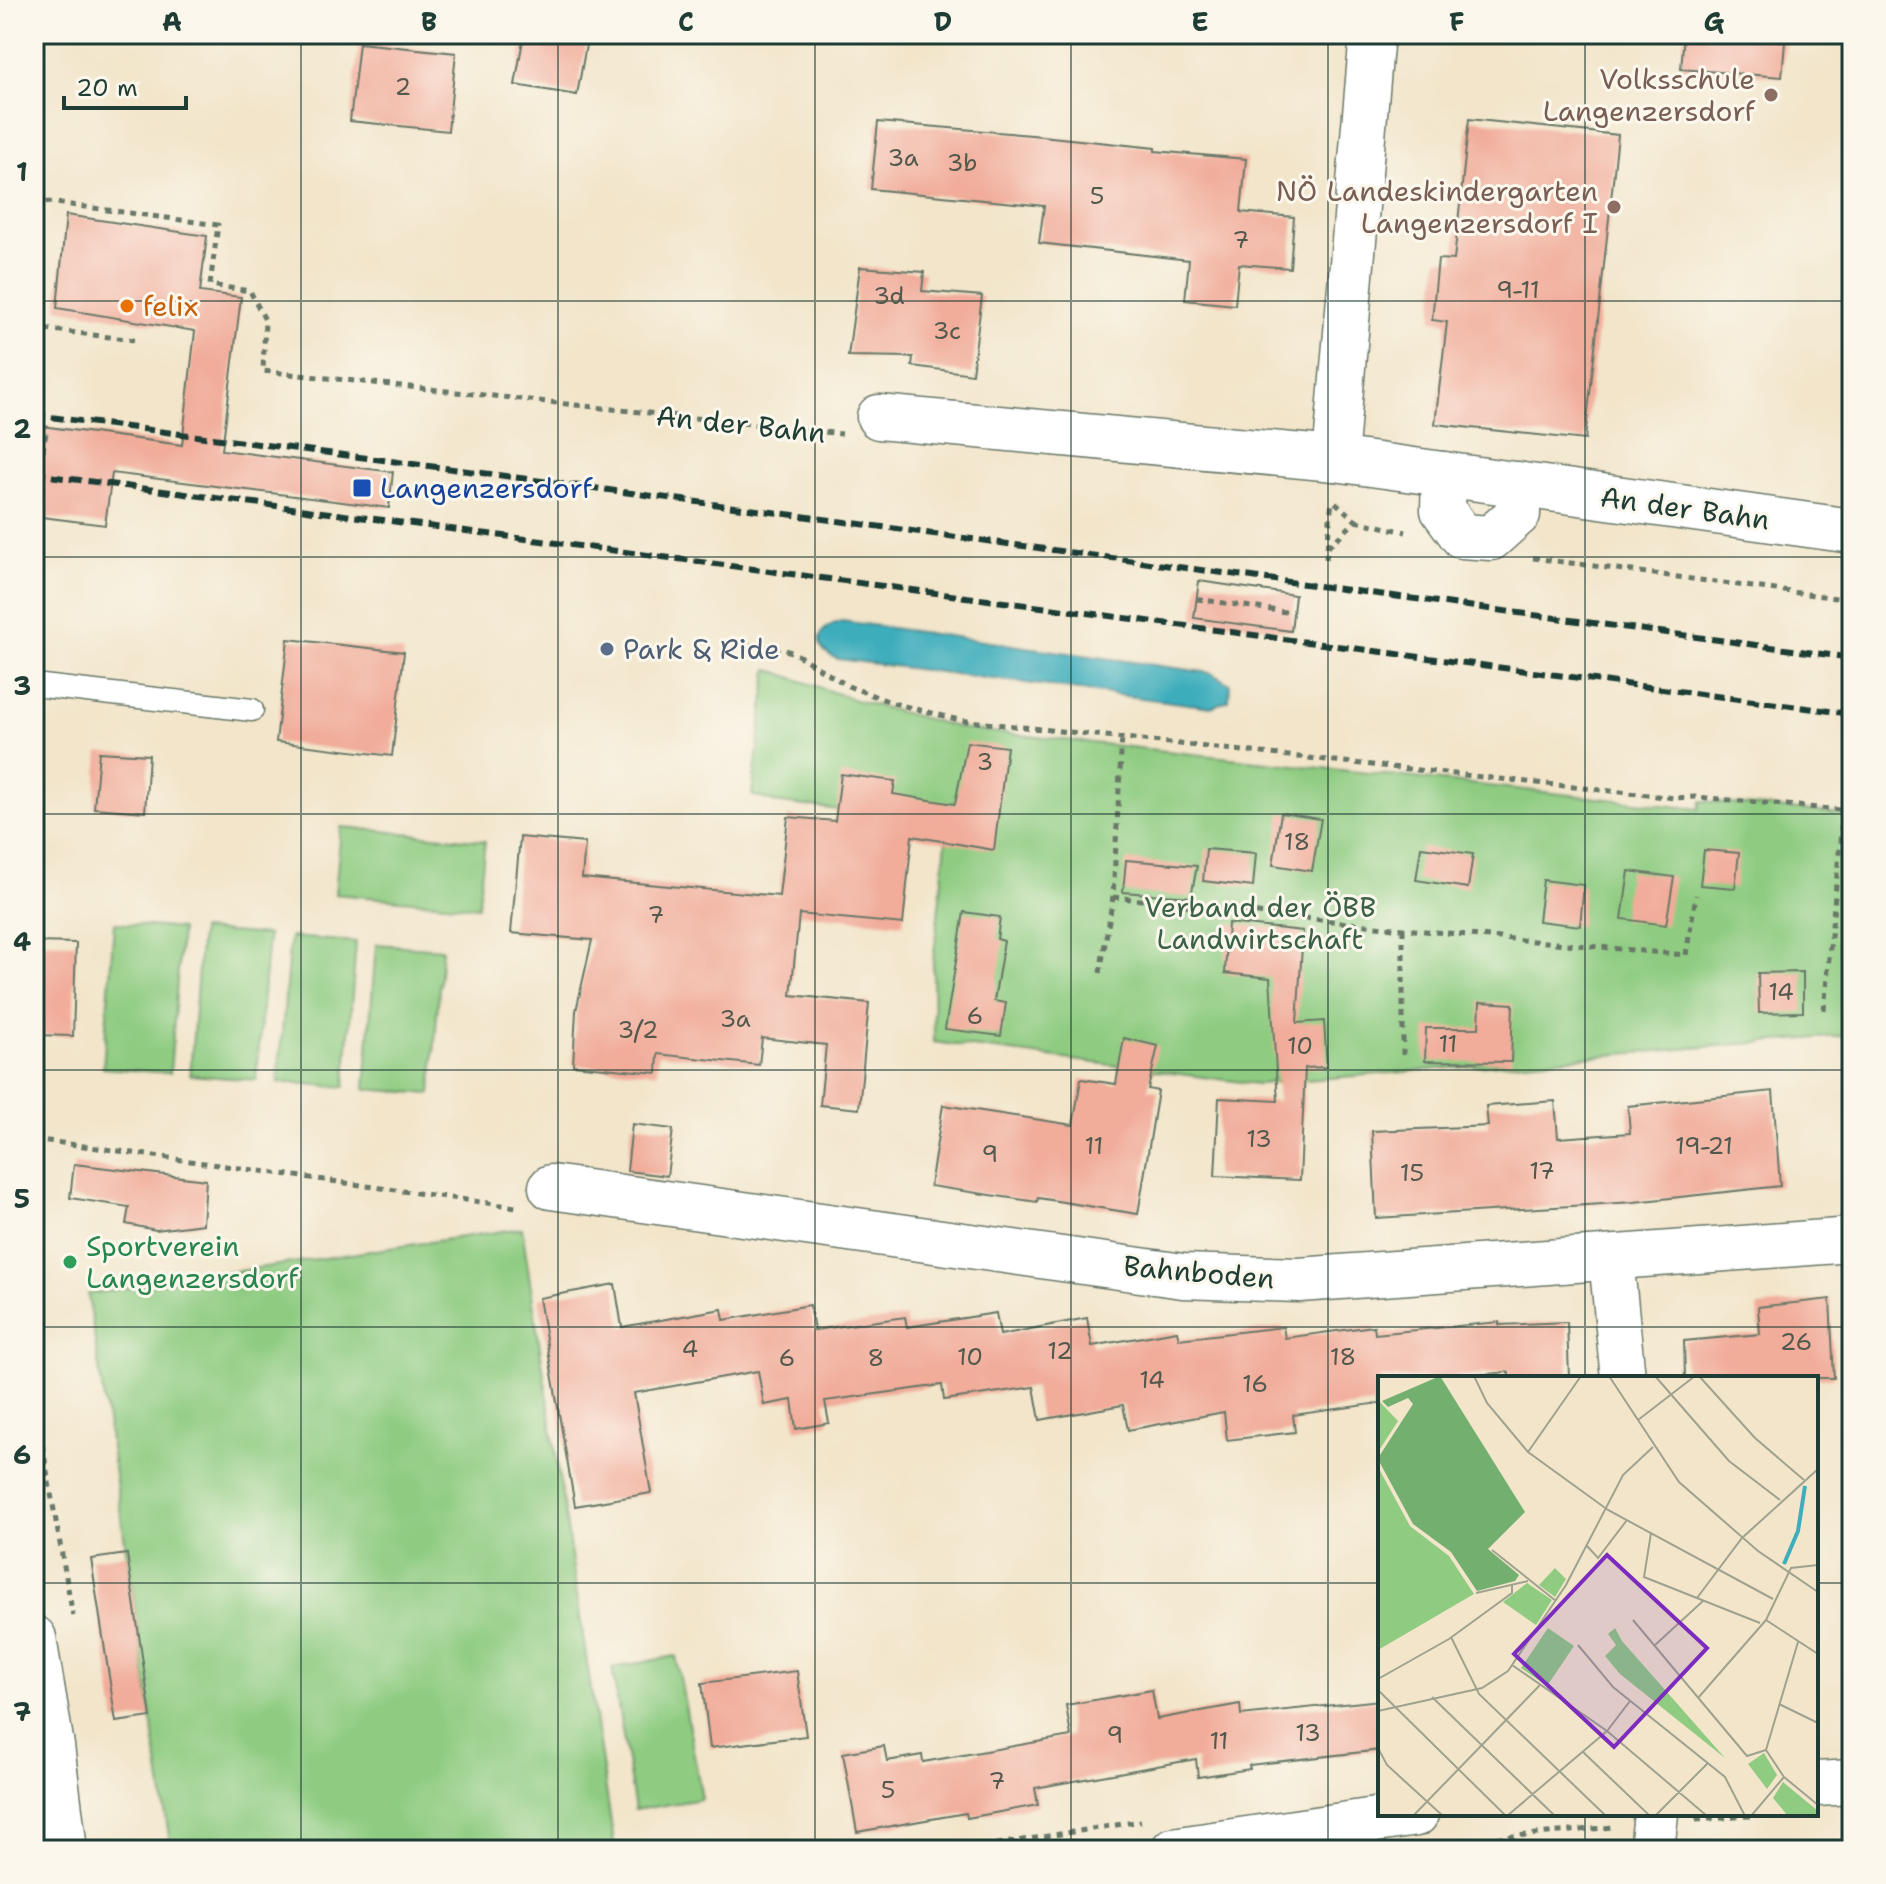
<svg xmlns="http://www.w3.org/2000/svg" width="1886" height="1884" viewBox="0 0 1886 1884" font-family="'Shantell Sans',sans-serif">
<rect width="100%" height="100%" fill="#fbf7ec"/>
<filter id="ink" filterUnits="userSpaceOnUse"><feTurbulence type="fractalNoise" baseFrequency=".0125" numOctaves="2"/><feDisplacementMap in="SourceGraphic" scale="16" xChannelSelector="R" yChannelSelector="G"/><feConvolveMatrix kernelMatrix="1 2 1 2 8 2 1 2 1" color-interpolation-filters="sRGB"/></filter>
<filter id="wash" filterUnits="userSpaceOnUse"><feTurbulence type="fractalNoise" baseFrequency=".006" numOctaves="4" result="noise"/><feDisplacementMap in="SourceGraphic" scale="32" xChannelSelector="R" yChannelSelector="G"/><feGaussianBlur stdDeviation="1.8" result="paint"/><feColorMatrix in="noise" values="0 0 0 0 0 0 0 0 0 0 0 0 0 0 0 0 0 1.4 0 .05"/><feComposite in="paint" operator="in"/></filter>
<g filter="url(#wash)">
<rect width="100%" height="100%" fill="#f2e5ca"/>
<g fill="#8fcc82" stroke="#57845b" stroke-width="2">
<polygon points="768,669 855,700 964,729 1699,809 1701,801 1852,815 1852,1035 1257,1084 934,1042 933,963 948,823 773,802 752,795"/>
<polygon points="341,827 485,841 478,907 335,894"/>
<polygon points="114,923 181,929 170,1073 103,1068"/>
<polygon points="201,930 268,935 256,1080 190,1075"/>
<polygon points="290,937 356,942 345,1087 278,1082"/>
<polygon points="376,944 442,949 431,1094 365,1089"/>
<polygon points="522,1228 615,1850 171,1850 88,1294"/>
<polygon points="676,1656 702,1799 635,1810 612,1668"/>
</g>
<path fill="#3eadbc" stroke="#2e7578" stroke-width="2" d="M 842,621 L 1211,673 L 1230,684 L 1229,700 L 1211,707 L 838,659 C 812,649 814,628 842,621 Z"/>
<g id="blocks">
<g fill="#f1ac9a">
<polygon points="524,34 588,34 577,95 515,85"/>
<polygon points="1684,34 1779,34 1778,41 1785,42 1782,77 1681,69"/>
<polygon points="359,43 456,53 448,131 350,121"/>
<polygon points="1469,119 1618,135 1585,440 1435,424 1447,322 1432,320 1438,259 1454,260"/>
<polygon points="878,122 1032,135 1155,148 1155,151 1246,159 1241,212 1294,217 1290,268 1239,264 1235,305 1185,300 1189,260 1039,243 1044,206 871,189"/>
<polygon points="66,215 207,236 200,292 241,297 222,450 393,472 389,508 112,473 105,525 34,516 34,425 182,445 195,331 57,308"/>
<polygon points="860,267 924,272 922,291 982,296 972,374 912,366 913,357 848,356"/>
<polygon points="1199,581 1295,595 1291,631 1194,618"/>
<polygon points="288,639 404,652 392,756 276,742"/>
<polygon points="967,742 1007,747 994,850 912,836 903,924 799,914 791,995 869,1003 859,1109 820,1105 826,1045 762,1038 759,1065 658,1054 657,1073 573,1065 576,1011 592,940 511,933 520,837 585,843 582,878 779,896 788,817 835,821 841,774 895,781 893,794 955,804"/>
<polygon points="99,752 149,755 145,812 94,808"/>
<polygon points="1281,813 1321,819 1312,871 1273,865"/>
<polygon points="1421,847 1473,854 1468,888 1416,880"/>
<polygon points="1206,849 1256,853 1253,887 1203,881"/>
<polygon points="1704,850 1739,853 1735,888 1700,885"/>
<polygon points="1126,860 1197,866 1191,897 1123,892"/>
<polygon points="1629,871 1674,877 1666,925 1622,919"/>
<polygon points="1543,880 1584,885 1580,926 1538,921"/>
<polygon points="964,912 1000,917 997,939 1004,941 994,1001 1006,1003 1001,1036 945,1029"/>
<polygon points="1228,923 1303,931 1297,1023 1324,1021 1327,1067 1305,1068 1300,1180 1215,1176 1219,1098 1278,1101 1270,978 1225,973"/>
<polygon points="34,942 76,943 73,1036 34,1035"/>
<polygon points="1803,972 1803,1012 1759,1013 1758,973"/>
<polygon points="1480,1002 1513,1004 1511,1062 1425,1061 1426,1028 1479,1028"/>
<polygon points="1124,1038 1158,1046 1148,1089 1158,1091 1138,1214 1038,1198 1037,1202 930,1186 943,1105 1073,1125 1081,1079 1116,1084"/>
<polygon points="1773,1091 1780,1186 1634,1202 1376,1218 1372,1131 1488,1126 1486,1106 1555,1101 1558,1138 1630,1133 1628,1106"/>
<polygon points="632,1124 673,1129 667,1176 627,1171"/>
<polygon points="74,1164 206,1180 203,1224 156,1230 126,1224 129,1207 70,1198"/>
<polygon points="615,1284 622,1327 722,1309 724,1320 810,1305 814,1330 905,1317 907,1327 996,1313 1000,1335 1087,1318 1092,1346 1177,1331 1179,1339 1283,1327 1285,1338 1374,1326 1375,1334 1499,1322 1499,1325 1567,1322 1569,1378 1509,1378 1509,1372 1441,1378 1380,1378 1380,1403 1293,1415 1295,1432 1227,1440 1224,1412 1128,1430 1123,1405 1040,1420 1034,1387 944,1400 942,1385 825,1401 829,1423 796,1429 792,1400 764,1405 758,1371 634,1393 651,1493 575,1506 539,1298"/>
<polygon points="1830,1299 1834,1378 1685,1378 1684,1341 1760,1334 1758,1307"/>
<polygon points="127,1554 151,1717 116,1722 91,1559"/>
<polygon points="797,1671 806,1736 710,1748 702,1683"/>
<polygon points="1152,1690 1157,1719 1240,1704 1241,1715 1380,1700 1380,1750 1249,1765 1250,1769 1198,1777 1196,1759 1035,1788 1038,1805 967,1818 966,1813 857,1832 843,1753 884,1746 887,1761 922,1755 923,1762 1071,1736 1066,1705"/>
</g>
</g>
</g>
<g filter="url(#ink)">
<use href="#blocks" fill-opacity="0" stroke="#697868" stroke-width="2"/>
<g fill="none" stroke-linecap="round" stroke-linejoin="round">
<defs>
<polyline id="service" points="34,685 252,710"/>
<g id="minor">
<polyline points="879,417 1335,459 1852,531"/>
<polyline points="1335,459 1372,34"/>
<polyline points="1444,474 1443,510 1462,536 1491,538 1518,514 1518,484"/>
<polyline points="551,1187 1183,1276 1299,1280 1852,1240"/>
<polyline points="1611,1258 1623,1378"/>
<polyline points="34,1638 52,1746 65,1850"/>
<polyline points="1816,1784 1852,1782"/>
<polyline points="1173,1850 1416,1814"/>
<polyline points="1652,1850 1656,1814"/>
</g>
</defs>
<use href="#service" stroke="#697868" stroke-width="25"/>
<use href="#minor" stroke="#697868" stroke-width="47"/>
<g stroke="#697868" stroke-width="5" stroke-dasharray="6 6" stroke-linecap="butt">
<polyline points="34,200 218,225 210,285 250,291 265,320 263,371 842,434"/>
<polyline points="34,325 45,329 134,340"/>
<polyline points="34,431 46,433"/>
<polyline points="41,463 47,427"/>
<polyline points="1356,521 1406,532"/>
<polyline points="1328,547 1356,521 1335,502"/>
<polyline points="1533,558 1852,600"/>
<polyline points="1326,559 1332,500"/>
<polyline points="1197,599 1292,613"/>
<polyline points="750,645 783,649 796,654 848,686 893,703 959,720 1675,798 1697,797 1852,811"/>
<polyline points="1113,897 1403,929 1686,955 1696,895"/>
<polyline points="1403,929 1403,1055"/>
<polyline points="1100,973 1113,897 1122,736"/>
<polyline points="1824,1010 1843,811"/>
<polyline points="34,1139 516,1207"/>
<polyline points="34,1399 73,1616"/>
<polyline points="1696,1820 1775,1814"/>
<polyline points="1449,1842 1614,1827"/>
<polyline points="961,1850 1141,1821"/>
</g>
<use href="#service" stroke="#fff" stroke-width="22"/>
<use href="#minor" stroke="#fff" stroke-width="44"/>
<g stroke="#1f3d34" stroke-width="6" stroke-dasharray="12 6" stroke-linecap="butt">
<polyline points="34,415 468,471 1852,658"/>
<polyline points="34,474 1852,714"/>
</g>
</g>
</g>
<path fill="none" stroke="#1f3d34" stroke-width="2" stroke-opacity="0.55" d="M 301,34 L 301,1850M 558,34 L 558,1850M 815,34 L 815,1850M 1071,34 L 1071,1850M 1328,34 L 1328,1850M 1585,34 L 1585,1378M 34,301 L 1852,301M 34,557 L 1852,557M 34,814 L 1852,814M 34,1070 L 1852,1070M 34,1327 L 1852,1327M 34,1583 L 1380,1583M 1816,1583 L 1852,1583M 1585,1814 L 1585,1850"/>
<g fill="#8d6e63" stroke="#fbf7ec" stroke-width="3">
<circle cx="1771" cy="95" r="8"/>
<circle cx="1614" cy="207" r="8"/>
</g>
<circle fill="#e8710a" stroke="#fbf7ec" stroke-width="3" cx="127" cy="306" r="8"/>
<rect fill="#1a4fb4" stroke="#fbf7ec" stroke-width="3" x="352" y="478" width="20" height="20" rx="4"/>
<circle fill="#5c6f8a" stroke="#fbf7ec" stroke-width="3" cx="607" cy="649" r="8"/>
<circle fill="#2e9e5b" stroke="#fbf7ec" stroke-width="3" cx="70" cy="1262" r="8"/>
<g text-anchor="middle" stroke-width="6" stroke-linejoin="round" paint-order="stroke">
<g font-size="24" fill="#54594e">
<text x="403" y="95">2</text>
<text x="903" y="166">3a</text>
<text x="962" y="171">3b</text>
<text x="1097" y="204">5</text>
<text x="1241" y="248">7</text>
<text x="1518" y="298">9-11</text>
<text x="889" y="304">3d</text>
<text x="947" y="339">3c</text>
<text x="985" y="770">3</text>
<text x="1297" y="850">18</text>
<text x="656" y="923">7</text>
<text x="1781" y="1000">14</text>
<text x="975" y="1024">6</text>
<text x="735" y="1027">3a</text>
<text x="638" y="1038">3/2</text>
<text x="1448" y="1052">11</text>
<text x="1300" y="1054">10</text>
<text x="1259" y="1147">13</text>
<text x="1094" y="1154">11</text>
<text x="1704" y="1154">19-21</text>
<text x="990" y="1162">9</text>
<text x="1542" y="1179">17</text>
<text x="1412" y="1181">15</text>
<text x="1796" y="1350">26</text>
<text x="690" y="1357">4</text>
<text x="1060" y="1359">12</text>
<text x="970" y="1365">10</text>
<text x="1343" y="1365">18</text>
<text x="787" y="1366">6</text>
<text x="876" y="1366">8</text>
<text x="1152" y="1388">14</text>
<text x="1255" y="1392">16</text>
<text x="1308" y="1741">13</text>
<text x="1115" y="1743">9</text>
<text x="1219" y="1749">11</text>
<text x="997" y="1789">7</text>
<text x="888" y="1798">5</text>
</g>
<g font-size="28" fill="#785e54" stroke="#fbf7ec" text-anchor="end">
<text x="1755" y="89">Volksschule<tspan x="1755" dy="32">Langenzersdorf</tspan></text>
<text x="1598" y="201">NÖ Landeskindergarten<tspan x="1598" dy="32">Langenzersdorf I</tspan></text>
</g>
<g font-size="28" fill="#c56008" stroke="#fbf7ec" text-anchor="start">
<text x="143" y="316">felix</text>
</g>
<g font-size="28" fill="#1f3d34" stroke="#fbf7ec">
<text transform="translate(741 424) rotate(6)" y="10">An der Bahn</text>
<text transform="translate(1685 508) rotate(8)" y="10">An der Bahn</text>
<text transform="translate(1199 1272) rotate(5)" y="10">Bahnboden</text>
</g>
<g font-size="28" fill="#164399" stroke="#fbf7ec" text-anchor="start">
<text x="380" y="498">Langenzersdorf</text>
</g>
<g font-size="28" fill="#4e5e75" stroke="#fbf7ec" text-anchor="start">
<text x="623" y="659">Park &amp; Ride</text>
</g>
<g font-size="28" fill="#3b6148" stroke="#fbf7ec">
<text x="1260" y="917">Verband der ÖBB<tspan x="1260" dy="32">Landwirtschaft</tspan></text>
</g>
<g font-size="28" fill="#27864d" stroke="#fbf7ec" text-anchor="start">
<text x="86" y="1256">Sportverein<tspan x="86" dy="32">Langenzersdorf</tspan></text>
</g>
</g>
<g transform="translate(1378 1376)">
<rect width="440" height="440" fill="#f2e5ca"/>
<path d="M 0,24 L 20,45 L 0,76 ZM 0,91 L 32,150 L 71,180 L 96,218 L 0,274 ZM 177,192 L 188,203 L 177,221 L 161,209 ZM 149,207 L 174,224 L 158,249 L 125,226 ZM 170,252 L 196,270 L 169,310 L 143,292 ZM 237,252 L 244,265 L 347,382 L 242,298 L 227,280 L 238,269 L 230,258 ZM 386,377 L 399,399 L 389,413 L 370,388 ZM 405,406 L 440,435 L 440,440 L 410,440 L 395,422 Z" fill="#8fcc82"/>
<path d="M 62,0 L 147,136 L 110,173 L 141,199 L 137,205 L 99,215 L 73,176 L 35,148 L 2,87 L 2,79 L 35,28 L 30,22 L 10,31 L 4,25 Z" fill="#73b070"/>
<path fill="none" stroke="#3eadbc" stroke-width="4" d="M 406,188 L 420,155 L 427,110"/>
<path fill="none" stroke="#9ea28e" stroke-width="2" d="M 96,0 L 109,27 L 150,76 L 230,134 L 395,223M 231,0 L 301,106 L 380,175 L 440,216M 277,0 L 351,85 L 402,124M 321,0 L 377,62 L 426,104M 260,44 L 317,0M 150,76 L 203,0M 273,157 L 266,201 L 382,247M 209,170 L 220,182 L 249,144M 114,174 L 178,225M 98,217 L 150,205M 319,222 L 364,162 L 440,93M 255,244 L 369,380 L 388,374M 388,244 L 413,192 L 440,189M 388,244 L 440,278M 73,261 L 101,318 L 228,440M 200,269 L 235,311 L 347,401 L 367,440M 277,269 L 325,225M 134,289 L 229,355 L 329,440M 0,303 L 71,263 L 134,217 L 134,209M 0,314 L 128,440M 54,321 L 177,440M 320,322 L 388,244M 401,328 L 440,347M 0,335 L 104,312 L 130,295 L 188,209 L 245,99 L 275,71M 0,372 L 9,389 L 65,440M 388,374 L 420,266M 388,374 L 406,401 L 440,429M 205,376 L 272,440M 35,440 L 162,309M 129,440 L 229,355 L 252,325M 277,440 L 330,387M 373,440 L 406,401"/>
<path fill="#7b2cbf" fill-opacity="0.15" stroke="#7b2cbf" stroke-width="4" d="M 229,179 L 329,272 L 236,371 L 136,278 Z"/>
<rect width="440" height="440" fill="none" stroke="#1f3d34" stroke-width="4"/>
</g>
<rect width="1886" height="1884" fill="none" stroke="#fbf7ec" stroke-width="88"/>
<path d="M64 96v12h122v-12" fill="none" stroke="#1f3d34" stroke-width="4"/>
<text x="76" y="96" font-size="24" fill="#1f3d34" stroke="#fbf7ec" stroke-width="6" paint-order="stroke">20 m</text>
<rect x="44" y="44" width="1798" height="1796" fill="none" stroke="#1f3d34" stroke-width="3"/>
<g font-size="26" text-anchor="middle" font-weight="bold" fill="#1f3d34">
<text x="172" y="31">A</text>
<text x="429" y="31">B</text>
<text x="686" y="31">C</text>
<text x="943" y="31">D</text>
<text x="1200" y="31">E</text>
<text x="1457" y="31">F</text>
<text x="1714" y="31">G</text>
<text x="22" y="181">1</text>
<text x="22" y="438">2</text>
<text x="22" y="695">3</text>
<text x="22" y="951">4</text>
<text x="22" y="1208">5</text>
<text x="22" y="1464">6</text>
<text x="22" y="1721">7</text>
</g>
</svg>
